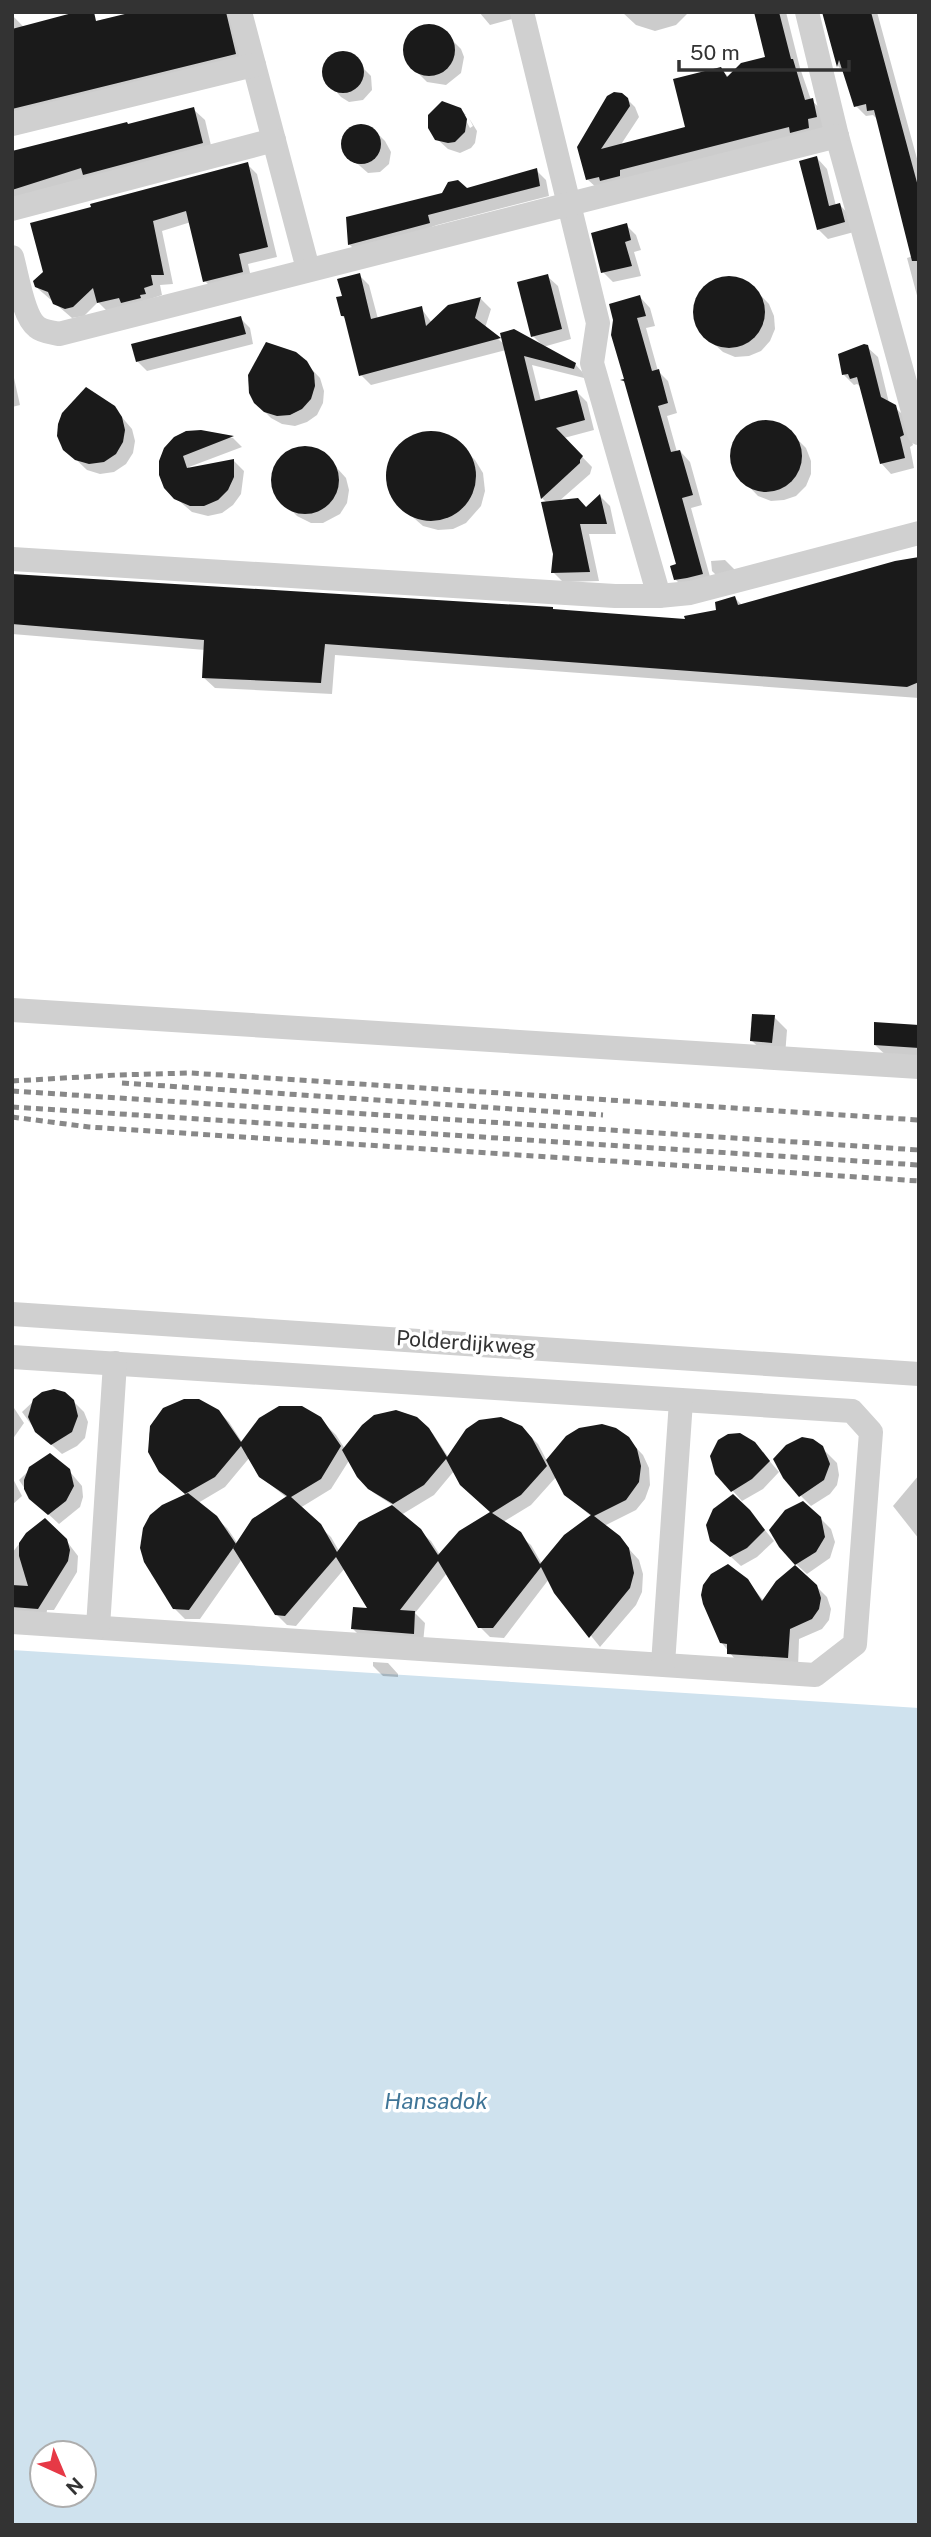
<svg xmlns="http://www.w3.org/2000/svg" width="931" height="2537" viewBox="0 0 931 2537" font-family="'Public Sans',sans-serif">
<rect width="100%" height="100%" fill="#fff"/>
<path fill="#cfe2ee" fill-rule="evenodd" d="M 12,1650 L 919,1708 L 919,2525 L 12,2525 ZM 42,2453 L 84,2453 L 84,2495 L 42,2495 Z"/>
<g fill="#0003" fill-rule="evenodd">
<polygon points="140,12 233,12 245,64 12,122 12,15 54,58 47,31"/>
<polygon points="479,12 511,12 512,19 490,25"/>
<polygon points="622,12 689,12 676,25 655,31 636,25"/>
<polygon points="756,12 786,12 800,68 811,100 822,110 826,127 598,189 587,179 624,96 635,107 639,117 620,146 687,129 720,69 729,77 767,58"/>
<polygon points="824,12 877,12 919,166 919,303 907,258 913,256 878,120 873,115 866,116 856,106 845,73 838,66"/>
<polygon points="423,27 434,27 444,32 461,49 464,57 461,73 446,85 427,82 408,63 405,56 405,45 410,36"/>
<polygon points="337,55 350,55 371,76 372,90 363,100 349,102 341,97 324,78 326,64"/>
<polygon points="193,109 205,120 213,154 12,203 12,153"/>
<polygon points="460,109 466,115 463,115 470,128 473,126 469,118 477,131 475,143 471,148 460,153 448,149 437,139"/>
<polygon points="357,126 369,127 374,130 385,141 391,152 389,164 380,172 368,173 344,152 344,137 352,128"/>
<polygon points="817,158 827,169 836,206 840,205 850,216 854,232 828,239 818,229"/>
<polygon points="247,164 257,174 277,257 248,264 252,282 215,291 205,281 191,222 162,231 173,284 160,285 162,295 109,313 98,302 84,316 72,318 36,287"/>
<polygon points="536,170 546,180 549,196 437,225 359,254 349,244 467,190"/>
<polygon points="626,225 636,235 641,250 634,252 641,276 613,282 603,272"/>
<polygon points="359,275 369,285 378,319 421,308 432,323 449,307 481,299 491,309 485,328 504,344 542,345 533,336 547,276 558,286 571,339 543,347 575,364 585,375 584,378 532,365 541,401 577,392 587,402 594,430 564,438 592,467 590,474 558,502 587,509 600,496 610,506 616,534 589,534 599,581 563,582 553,572 555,554 547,503 542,498 506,350 371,385 361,375 347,320 342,316 344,297"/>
<polygon points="723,278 737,278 749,283 769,304 774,316 775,329 770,341 761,351 749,356 735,357 723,352 702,333 696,317 696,304 701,292 711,283"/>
<polygon points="640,297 650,308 655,326 646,328 658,371 668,381 677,413 667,416 677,452 680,451 690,462 702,505 691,508 712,584 685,589 675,579 678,565 627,385 623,381 626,380"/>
<polygon points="240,318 250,328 253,344 147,371 137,361"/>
<polygon points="867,347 878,357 889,403 906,417 913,445 910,447 914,468 891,474 881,463 862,388 857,384 854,385 844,375"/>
<polygon points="301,358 320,378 324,391 323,403 317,415 307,422 295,426 282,424 271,418 260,407"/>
<polygon points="12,369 20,405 12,407"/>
<polygon points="114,408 132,429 135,441 133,453 126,464 114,472 100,474 87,470 65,449"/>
<polygon points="761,422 774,422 786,428 806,448 811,461 811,474 806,486 796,496 784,500 771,501 758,496 738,475 732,460 732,447 738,435 748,426"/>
<polygon points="201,432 233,438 242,447 189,467 190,469 234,461 244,471 241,494 233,505 222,513 208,516 192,512 170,493 181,435"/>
<polygon points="432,433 446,436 464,449 475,460 483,473 485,491 481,506 466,523 453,529 438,530 423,526 400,506 391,494 387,474 390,460 404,442 417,435"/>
<polygon points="303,448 316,450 327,457 346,478 349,490 347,503 340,514 323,523 311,523 297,516 277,495 273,483 275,471 281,459 291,451"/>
<polygon points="919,558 919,698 335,655 332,694 215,688 203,677 205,650 12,634 12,575 687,621 718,611 735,598 742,605"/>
<polygon points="725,560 739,574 726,585 712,571 711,561"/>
<polygon points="774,1017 787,1030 785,1056 766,1054 752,1041"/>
<polygon points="919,1026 919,1060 889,1058 875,1045"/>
<polygon points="39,1396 73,1401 84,1412 88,1422 85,1438 77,1446 62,1454 36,1431 22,1412"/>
<polygon points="12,1405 24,1423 12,1440"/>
<path d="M 218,1411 L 229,1422 L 242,1442 L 325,1424 L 336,1435 L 345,1449 L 422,1423 L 433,1434 L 449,1458 L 527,1433 L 538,1444 L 547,1461 L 622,1433 L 643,1455 L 649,1468 L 650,1485 L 645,1499 L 636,1510 L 604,1526 L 619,1538 L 639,1560 L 643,1574 L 642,1592 L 636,1605 L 600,1647 L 556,1592 L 549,1579 L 504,1638 L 490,1637 L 479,1626 L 447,1573 L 415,1613 L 425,1623 L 423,1643 L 363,1639 L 353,1629 L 370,1610 L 345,1568 L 296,1626 L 287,1625 L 276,1614 L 242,1559 L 200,1619 L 185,1619 L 174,1608 L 187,1495 L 172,1482 L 149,1444 L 149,1434 L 154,1420 ZM 250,1457 L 260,1476 L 287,1498 L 238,1544 L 227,1528 L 198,1503 L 225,1487 ZM 350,1459 L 363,1482 L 374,1493 L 394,1506 L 360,1523 L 339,1551 L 331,1537 L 300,1508 L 331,1489 ZM 454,1471 L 492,1513 L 440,1555 L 431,1541 L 401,1515 L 434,1495 ZM 557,1476 L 565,1494 L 592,1517 L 542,1564 L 531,1545 L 503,1522 L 531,1505 Z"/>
<polygon points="754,1443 779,1472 763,1489 742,1501 732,1490"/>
<polygon points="818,1444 837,1463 839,1475 837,1485 830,1494 811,1506 801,1496"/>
<polygon points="35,1465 65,1466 82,1486 83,1497 80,1507 59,1524 31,1498 19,1480"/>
<polygon points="919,1475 919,1539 893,1506"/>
<polygon points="12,1477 22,1496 12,1505"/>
<polygon points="749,1511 774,1541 757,1557 741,1566 719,1546"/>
<polygon points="820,1518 831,1529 835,1542 830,1558 807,1574 796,1564"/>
<polygon points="27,1534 62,1535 78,1556 77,1572 54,1610 47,1610 46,1618 12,1622 12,1553"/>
<polygon points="746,1580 764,1601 816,1586 827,1597 831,1609 829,1620 822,1629 799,1639 798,1668 739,1664 721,1642"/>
<polygon points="373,1662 388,1663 398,1674 398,1677 383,1676 373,1666"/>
</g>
<g fill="#1a1a1a">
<polygon points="76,12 94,12 96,21 133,12 226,12 236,54 12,109 12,29"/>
<polygon points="754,12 779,12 791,59 793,59 805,100 813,98 817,117 808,119 809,128 790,133 789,127 620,170 620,176 600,181 599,177 586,180 577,147 607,96 614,92 622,93 628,98 630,106 601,149 685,127 673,79 721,67 727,77 741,63 765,57"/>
<polygon points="822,12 871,12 919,190 919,261 912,261 874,110 867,111 866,104 854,107 839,60 837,67"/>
<circle cx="429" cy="50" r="26"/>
<circle cx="343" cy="72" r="21"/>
<polygon points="442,101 461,108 467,119 465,132 455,142 448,143 435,140 428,128 428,115"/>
<polygon points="194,107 203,143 83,175 81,168 12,190 12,151 127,122 128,124"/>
<circle cx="361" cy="144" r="20"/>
<polygon points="817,156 829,206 840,203 845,222 817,230 799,161"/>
<polygon points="248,162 268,247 239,254 243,272 203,282 186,211 153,221 164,275 151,275 153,285 144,288 146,294 140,295 141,298 121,303 119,298 97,303 93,288 73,307 65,309 53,304 48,292 35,287 33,281 43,272 30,223 91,207 90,204"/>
<polygon points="537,168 540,186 428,215 430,223 348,245 346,217 442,193 448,182 458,180 467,188"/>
<polygon points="627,223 631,240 625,242 632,266 601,273 591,233"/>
<polygon points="360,273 371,319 422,306 426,326 448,305 481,297 475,318 501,338 359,376 344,316 341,316 336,297 342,296 337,279"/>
<polygon points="548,274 562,329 531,337 517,282"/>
<circle cx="729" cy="312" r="36"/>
<polygon points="640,295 646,316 637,318 652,371 659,369 668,403 658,406 671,452 680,450 693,495 682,498 703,574 687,578 674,580 670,566 676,564 624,381 620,380 624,379 611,335 613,320 609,304"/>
<polygon points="241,316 246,334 136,362 131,344"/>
<polygon points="514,329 576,363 574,369 524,356 535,401 577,390 585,420 556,428 583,456 580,460 580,463 541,499 500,333"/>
<polygon points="266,342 296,352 307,361 314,373 315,386 311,399 302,409 290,415 277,416 264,412 254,403 249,393 248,375"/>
<polygon points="864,344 868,345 881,397 896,405 904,435 900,437 905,458 880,464 857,377 850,379 848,374 842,375 838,354"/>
<polygon points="86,387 115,406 122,417 125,430 123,442 116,454 104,462 89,464 75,460 63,450 57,436 58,424 62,413"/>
<circle cx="766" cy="456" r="36"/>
<polygon points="201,430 234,436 183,456 187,468 234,459 234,477 228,490 218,500 204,506 190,506 174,499 164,488 159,475 159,461 164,448 174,437 186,431"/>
<circle cx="431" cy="476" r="45"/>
<circle cx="305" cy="480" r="34"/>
<polygon points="600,494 607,524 580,524 590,572 551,573 553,554 541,502 578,498 586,507"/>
<polygon points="919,557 919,682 907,687 325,644 321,683 202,678 204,640 12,624 12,574 553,607 553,609 685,619 684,616 716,610 715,602 735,596 738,605 895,561"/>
<polygon points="752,1014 775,1015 772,1043 750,1041"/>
<polygon points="874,1022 919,1025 919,1048 874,1045"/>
<polygon points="54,1389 65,1392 74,1400 78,1416 72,1432 51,1445 35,1432 28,1417 33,1399 42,1392"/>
<polygon points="184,1399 199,1399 219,1410 241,1442 259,1418 279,1406 302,1406 321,1417 341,1446 321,1479 291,1497 321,1524 337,1552 359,1522 392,1505 421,1529 438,1555 459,1531 490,1512 460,1485 446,1459 424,1485 393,1504 368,1489 357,1477 342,1450 362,1425 374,1415 396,1410 417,1417 429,1428 447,1457 466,1429 479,1420 501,1417 522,1426 532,1438 547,1466 521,1495 492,1513 521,1532 540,1564 564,1535 591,1515 564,1495 546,1460 566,1436 579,1428 602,1424 616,1428 629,1437 637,1449 641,1466 639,1482 626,1500 594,1516 620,1536 629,1548 634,1573 630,1588 589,1638 554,1593 541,1567 493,1628 478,1628 438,1561 400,1610 415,1611 414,1634 351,1629 353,1607 367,1608 336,1557 285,1616 275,1615 233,1548 252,1519 287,1496 259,1477 241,1446 215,1477 185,1494 159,1472 148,1452 150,1426 163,1408"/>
<polygon points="740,1433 755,1442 770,1461 752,1479 731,1492 715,1474 710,1456 718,1440 728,1434"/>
<polygon points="802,1437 813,1439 823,1446 830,1464 824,1480 799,1497 783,1478 773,1459 786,1445"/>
<polygon points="50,1453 70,1469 74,1486 66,1501 48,1515 29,1499 24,1489 24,1480 29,1467"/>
<polygon points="188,1493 217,1516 236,1544 189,1610 173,1609 144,1562 140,1548 143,1528 150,1515 162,1505"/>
<polygon points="733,1494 750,1510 765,1530 747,1548 730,1557 710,1541 706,1525 713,1509"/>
<polygon points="803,1501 821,1517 825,1537 816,1552 795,1565 779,1547 769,1530 785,1510"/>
<polygon points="45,1518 67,1539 70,1550 68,1561 38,1609 12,1607 12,1585 28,1586 19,1556 19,1543 26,1533"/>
<polygon points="728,1564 748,1579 762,1601 776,1581 795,1565 817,1585 821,1598 819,1609 812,1619 790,1629 788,1658 727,1654 727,1644 720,1643 703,1604 701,1595 703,1585 711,1574"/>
</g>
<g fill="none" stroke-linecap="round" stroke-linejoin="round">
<g stroke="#d0d0d0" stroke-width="24">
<polyline points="240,12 308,269"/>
<polyline points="522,12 598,323 592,363 659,596"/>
<polyline points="807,12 837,136 919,433"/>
<polyline points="12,124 254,65"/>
<polyline points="12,209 274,140"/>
<path d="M 12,257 C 17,274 23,317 37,327 C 43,332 51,332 59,334 L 837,136"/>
<polyline points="12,559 615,596 659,596 690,593 919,533"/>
<polyline points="12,1010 919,1067"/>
<polyline points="12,1314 919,1374"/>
<polyline points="12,1357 852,1411 871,1432 855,1644 815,1675 12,1622"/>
<polyline points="98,1627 115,1363"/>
<polyline points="663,1664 681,1401"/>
</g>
<g stroke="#888" stroke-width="5" stroke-dasharray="7 5" stroke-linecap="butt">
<polyline points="12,1081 117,1075 190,1073 919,1120"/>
<polyline points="122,1083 603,1115"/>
<polyline points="12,1091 919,1150"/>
<polyline points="12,1107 919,1165"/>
<polyline points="12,1117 89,1127 919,1181"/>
</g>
</g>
<g text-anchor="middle" stroke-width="7" stroke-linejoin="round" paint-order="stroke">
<g font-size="21" fill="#333" stroke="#fff">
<text transform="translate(466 1343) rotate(4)" y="7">Polderdijkweg</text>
</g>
<g font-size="23" font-style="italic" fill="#3f7597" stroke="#fff">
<text x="436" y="2109">Hansadok</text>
</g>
</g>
<rect width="931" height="2537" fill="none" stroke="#333333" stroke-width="28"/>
<g transform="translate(63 2474) rotate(136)"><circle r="33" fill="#ffffff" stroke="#adadad" stroke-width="2"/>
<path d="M0-5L12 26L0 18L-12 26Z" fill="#e63946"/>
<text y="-10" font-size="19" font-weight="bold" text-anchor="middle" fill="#333333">N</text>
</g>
<path d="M679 60v10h170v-10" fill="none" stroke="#333333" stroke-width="3.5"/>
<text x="690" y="60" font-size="21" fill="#333333" stroke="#ffffff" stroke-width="5" paint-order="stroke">50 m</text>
</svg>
